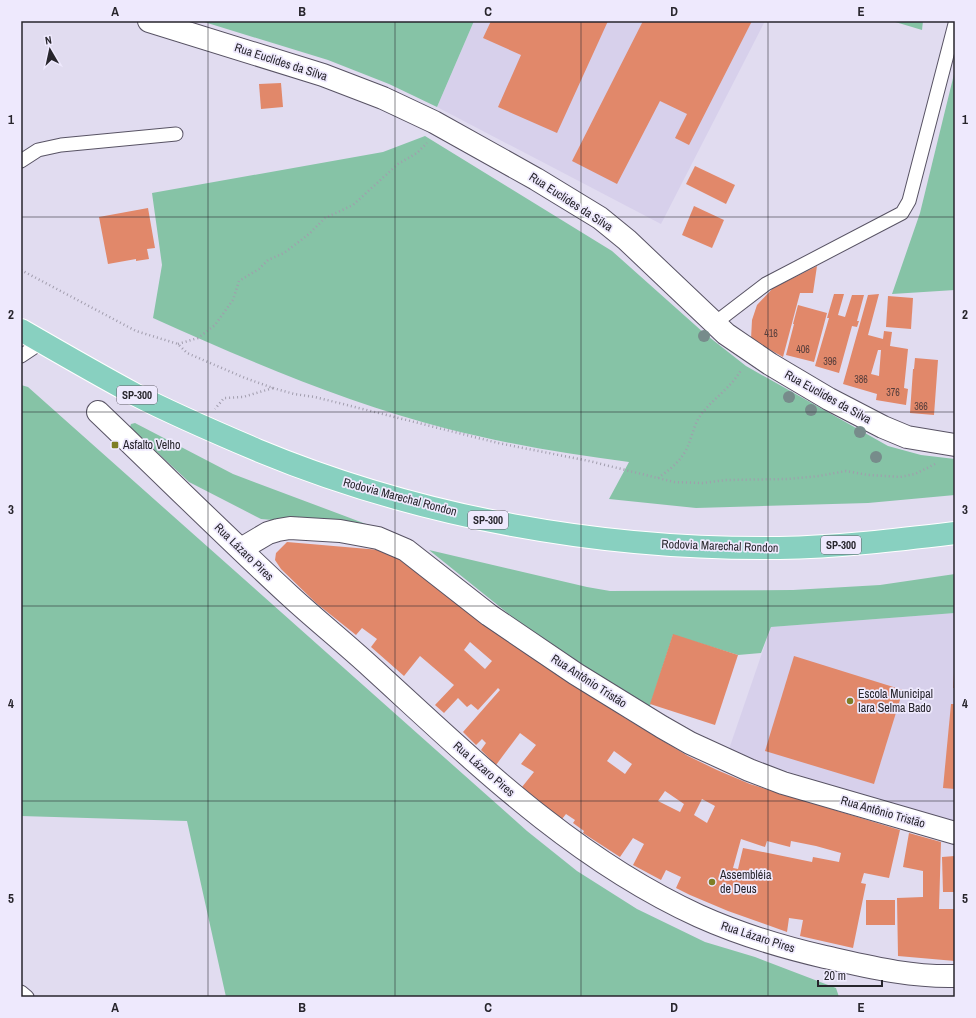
<svg xmlns="http://www.w3.org/2000/svg" width="976" height="1018" viewBox="0 0 976 1018" font-family="'Archivo Narrow',sans-serif">
<rect width="100%" height="100%" fill="#e1dcf0"/>
<g fill="#d7d0eb">
<polygon points="474,21 765,21 661,224 437,107"/>
<polygon points="955,613 955,821 864,796 761,763 729,749 771,627"/>
</g>
<g fill="#86c3a6">
<polygon points="201,21 474,21 437,107 389,84 328,60"/>
<polygon points="892,21 923,21 922,30"/>
<polygon points="955,70 955,290 892,294 920,213"/>
<path d="M 425,136 L 612,251 L 704,333 L 746,366 L 888,446 L 921,455 L 955,459 L 955,495 L 868,503 L 696,508 L 609,499 L 629,462 C 568,454 507,444 448,429 C 346,403 249,361 153,318 L 162,265 L 152,193 L 383,152 Z"/>
<polygon points="21,385 28,387 527,831 577,871 637,909 705,942 755,957 836,988 839,997 226,997 187,821 21,816"/>
<polygon points="135,423 233,474 390,533 375,529 261,519 189,482 130,427 131,424"/>
<polygon points="429,550 587,587 610,591 793,590 880,585 955,574 955,613 771,627 761,653 738,655 673,635 649,709 515,619"/>
</g>
<g fill="#e1886a" fill-rule="evenodd">
<polygon points="491,21 608,21 557,133 498,107 521,55 483,38"/>
<polygon points="643,21 752,21 689,145 675,138 687,114 660,101 617,184 572,161"/>
<polygon points="281,83 283,107 261,109 259,84"/>
<polygon points="695,166 735,185 726,204 686,184"/>
<polygon points="694,206 724,220 712,248 682,235"/>
<polygon points="148,208 155,248 147,249 149,259 136,261 136,259 108,264 99,217"/>
<polygon points="817,266 813,293 800,293 783,357 751,339 752,320 757,305 773,288"/>
<polygon points="834,294 844,294 838,315 845,317 852,295 864,295 857,321 859,321 857,327 852,326 839,373 815,366 829,318 827,318"/>
<path d="M 879,294 L 868,335 L 883,339 L 884,331 L 892,332 L 890,346 L 908,349 L 904,388 L 908,389 L 906,405 L 876,400 L 877,394 L 843,384 L 868,295 ZM 878,350 L 881,350 L 879,376 L 871,374 Z"/>
<polygon points="888,296 913,298 911,329 886,327"/>
<polygon points="798,305 827,313 814,362 786,355 794,324 793,324"/>
<polygon points="915,358 938,360 934,415 910,413 913,369 914,369"/>
<path d="M 287,542 L 380,550 L 395,555 L 562,677 L 625,718 L 688,756 L 717,770 L 750,784 L 900,830 L 889,878 L 864,873 L 861,883 L 866,884 L 853,948 L 800,936 L 803,920 L 789,918 L 787,932 L 728,911 L 690,895 L 676,888 L 681,877 L 666,870 L 661,880 L 633,865 L 644,844 L 633,838 L 620,857 L 583,833 L 584,831 L 573,823 L 575,820 L 566,814 L 562,819 L 522,787 L 534,772 L 521,764 L 536,745 L 520,733 L 496,765 L 481,750 L 486,743 L 482,739 L 476,745 L 463,732 L 500,690 L 498,688 L 478,710 L 471,704 L 467,707 L 458,698 L 444,713 L 435,705 L 454,685 L 420,656 L 404,676 L 371,647 L 377,639 L 362,628 L 356,635 L 316,603 L 281,569 L 275,560 L 276,553 ZM 470,642 L 492,661 L 485,669 L 464,650 ZM 614,751 L 632,764 L 625,774 L 607,761 ZM 665,791 L 684,804 L 680,812 L 658,801 ZM 702,799 L 715,806 L 707,823 L 694,815 ZM 741,839 L 765,847 L 767,841 L 790,847 L 791,841 L 816,846 L 841,853 L 839,862 L 813,857 L 812,862 L 743,848 L 738,869 L 733,868 Z"/>
<polygon points="673,634 738,655 715,725 650,704"/>
<polygon points="794,656 903,690 874,784 765,751"/>
<polygon points="954,673 955,673 955,688 953,688"/>
<polygon points="951,704 955,704 955,789 943,788"/>
<polygon points="909,833 941,842 939,909 955,909 955,961 898,956 897,898 923,897 923,871 903,867"/>
<polygon points="955,856 955,892 943,892 942,857"/>
<rect x="866" y="900" width="29" height="25"/>
</g>
<g fill="none" stroke-linecap="round" stroke-linejoin="round">
<defs>
<g id="service">
<polyline points="21,161 38,150 61,145 176,134"/>
<polyline points="715,323 766,284 902,213 909,201 955,24"/>
<polyline points="21,356 42,342"/>
<polyline points="21,992 27,997"/>
</g>
<g id="minor">
<polyline points="149,21 323,75 383,98 434,122 536,179 600,218 627,240 726,334 770,364 829,399 883,427 907,437 955,445"/>
<path d="M 98,412 C 162,473 224,535 289,595 C 316,620 345,643 372,668 C 474,761 572,858 699,916 C 739,934 782,947 825,957 C 870,967 908,977 955,976"/>
<polyline points="241,549 268,533 278,530 290,528 340,531 378,538 406,550 489,615 576,674 662,727 690,743 749,770 783,783 955,833"/>
</g>
<path id="primary" d="M 21,330 C 59,352 97,374 136,395 C 175,415 217,433 257,450 C 421,518 602,550 779,548 C 838,547 897,540 955,533"/>
</defs>
<use href="#service" stroke="#585364" stroke-width="15"/>
<use href="#minor" stroke="#585364" stroke-width="24"/>
<use href="#primary" stroke="#fff" stroke-width="24"/>
<g stroke="#a19dad" stroke-width="2.5" stroke-dasharray="1 3" stroke-linecap="butt">
<polyline points="21,270 136,331 178,344 187,353 245,378 273,388 243,397 224,398 215,409"/>
<polyline points="178,344 198,338 215,325 233,300 239,281 259,269 268,260 284,253 309,234 325,218 353,205 398,164 417,153 427,143"/>
<polyline points="273,388 294,394 315,397 498,443 589,461 674,482 702,483 726,480 788,479 819,476 846,471 868,475 900,477 915,474 935,464"/>
<path d="M 658,478 C 669,470 679,463 686,450 C 692,439 693,426 700,416 C 712,399 731,388 741,370"/>
</g>
<use href="#service" stroke="#fff" stroke-width="13"/>
<use href="#minor" stroke="#fff" stroke-width="22"/>
<use href="#primary" stroke="#88d0c0" stroke-width="22"/>
</g>
<g fill="#778c8b">
<circle cx="704" cy="336" r="6"/>
<circle cx="789" cy="397" r="6"/>
<circle cx="811" cy="410" r="6"/>
<circle cx="860" cy="432" r="6"/>
<circle cx="876" cy="457" r="6"/>
</g>
<path fill="none" stroke="#27252c" stroke-width="1" stroke-opacity="0.55" d="M 208,21 L 208,997M 395,21 L 395,997M 581,21 L 581,997M 768,21 L 768,997M 21,217 L 955,217M 21,412 L 955,412M 21,606 L 955,606M 21,801 L 955,801"/>
<g fill="#7e7e26" stroke="#eee9fd" stroke-width="1.5">
<rect x="111" y="441" width="8" height="8" rx="2"/>
<circle cx="850" cy="701" r="4"/>
<circle cx="712" cy="882" r="4"/>
</g>
<g text-anchor="middle" stroke-width="3.5" stroke-linejoin="round" paint-order="stroke">
<g font-size="10" fill="#563e3c">
<text x="771" y="337">416</text>
<text x="803" y="353">406</text>
<text x="830" y="365">396</text>
<text x="861" y="383">386</text>
<text x="893" y="396">376</text>
<text x="921" y="410">366</text>
</g>
<g fill="#eee9fd" stroke="#63606b" stroke-width="1">
<rect x="117" y="386" width="40" height="18" rx="3"/>
<rect x="468" y="511" width="40" height="18" rx="3"/>
<rect x="821" y="536" width="40" height="18" rx="3"/>
</g>
<g font-size="11" font-weight="bold" fill="#27252c">
<text x="137" y="399">SP-300</text>
<text x="488" y="524">SP-300</text>
<text x="841" y="549">SP-300</text>
</g>
<g font-size="12" fill="#27252c" stroke="#eee9fd">
<text transform="translate(281 62) rotate(18)" y="4">Rua Euclides da Silva</text>
<text transform="translate(571 202) rotate(33)" y="4">Rua Euclides da Silva</text>
<text transform="translate(828 397) rotate(29)" y="4">Rua Euclides da Silva</text>
<text transform="translate(400 497) rotate(15)" y="4">Rodovia Marechal Rondon</text>
<text transform="translate(720 546) rotate(2)" y="4">Rodovia Marechal Rondon</text>
<text transform="translate(244 552) rotate(44)" y="4">Rua Lázaro Pires</text>
<text transform="translate(589 681) rotate(33)" y="4">Rua Antônio Tristão</text>
<text transform="translate(484 769) rotate(41)" y="4">Rua Lázaro Pires</text>
<text transform="translate(883 812) rotate(16)" y="4">Rua Antônio Tristão</text>
<text transform="translate(758 937) rotate(18)" y="4">Rua Lázaro Pires</text>
</g>
<g font-size="12" fill="#27252c" stroke="#eee9fd" text-anchor="start">
<text x="123" y="449">Asfalto Velho</text>
<text x="858" y="698">Escola Municipal<tspan x="858" dy="14">Iara Selma Bado</tspan></text>
<text x="720" y="879">Assembléia<tspan x="720" dy="14">de Deus</tspan></text>
</g>
</g>
<rect width="976" height="1018" fill="none" stroke="#eee9fd" stroke-width="44"/>
<g transform="translate(50 50) rotate(351)" stroke="#eee9fd" stroke-width="3" paint-order="stroke">
<path d="M0-3L7 15L0 10L-7 15Z" fill="#27252c"/>
<text y="-6" font-size="11" font-weight="bold" text-anchor="middle" fill="#27252c">N</text>
</g>
<path d="M818 980v6h64v-6" fill="none" stroke="#27252c" stroke-width="2"/>
<text x="824" y="980" font-size="12" fill="#27252c" stroke="#eee9fd" stroke-width="3" paint-order="stroke">20 m</text>
<rect x="22" y="22" width="932" height="974" fill="none" stroke="#27252c" stroke-width="1.5"/>
<g font-size="13" text-anchor="middle" font-weight="bold" fill="#27252c">
<text x="115" y="16">A</text>
<text x="302" y="16">B</text>
<text x="488" y="16">C</text>
<text x="674" y="16">D</text>
<text x="861" y="16">E</text>
<text x="11" y="124">1</text>
<text x="965" y="124">1</text>
<text x="11" y="319">2</text>
<text x="965" y="319">2</text>
<text x="11" y="514">3</text>
<text x="965" y="514">3</text>
<text x="11" y="708">4</text>
<text x="965" y="708">4</text>
<text x="11" y="903">5</text>
<text x="965" y="903">5</text>
<text x="115" y="1012">A</text>
<text x="302" y="1012">B</text>
<text x="488" y="1012">C</text>
<text x="674" y="1012">D</text>
<text x="861" y="1012">E</text>
</g>
</svg>
